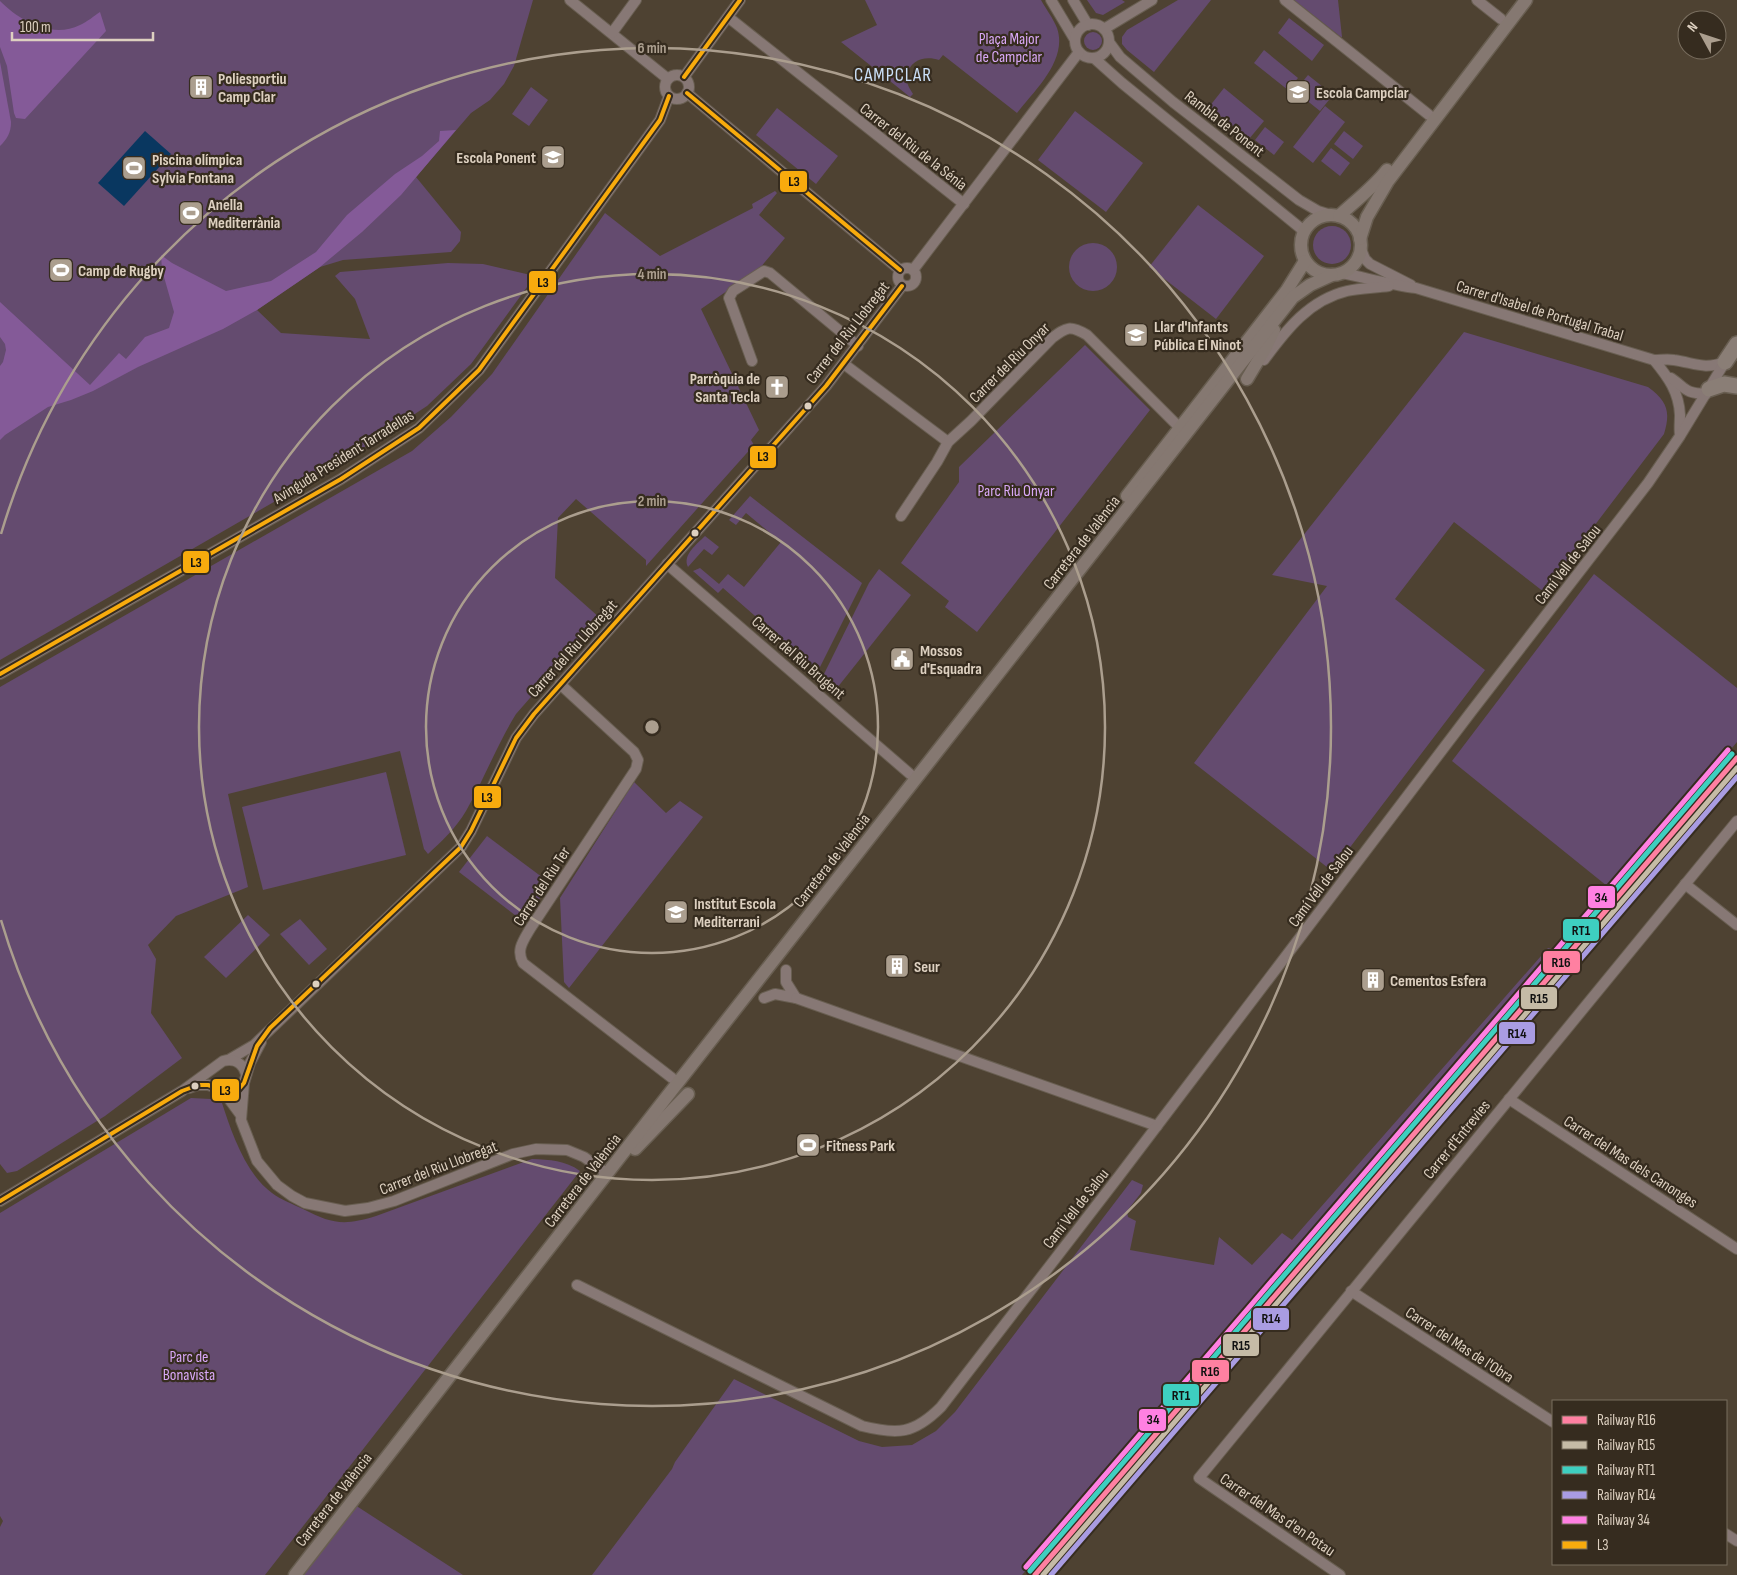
<svg xmlns="http://www.w3.org/2000/svg" width="1737" height="1575" viewBox="0 0 1737 1575" font-family="'Sofia Sans Condensed',sans-serif">
<rect width="100%" height="100%" fill="#4e4232"/>
<g fill="#644b6f">
<polygon points="0,0 533,0 514,66 504,84 490,100 471,113 416,177 461,232 460,241 451,252 343,260 320,267 257,310 281,333 370,339 355,299 335,276 340,272 448,263 483,264 535,276 471,364 427,406 331,469 0,660"/>
<path d="M 865,0 L 1041,0 C 1046,9 1053,18 1057,28 C 1068,60 1035,90 1017,113 L 943,55 L 939,60 C 925,55 910,60 907,75 C 905,82 910,89 913,94 L 910,97 L 841,42 L 877,25 Z"/>
<polygon points="1087,0 1122,0 1125,2 1103,15 1096,13"/>
<polygon points="1178,0 1211,0 1154,72 1127,50 1122,44 1122,37 1127,30"/>
<polygon points="1294,0 1338,0 1342,37 1341,37"/>
<polygon points="1289,18 1324,45 1312,61 1278,33"/>
<circle cx="1093" cy="41" r="9"/>
<polygon points="1264,50 1298,78 1288,90 1254,63"/>
<polygon points="1308,75 1333,95 1320,111 1295,91"/>
<polygon points="531,87 548,100 529,126 512,114"/>
<polygon points="1224,88 1264,121 1249,139 1209,107"/>
<polygon points="1325,106 1345,122 1313,163 1293,147"/>
<polygon points="777,108 838,156 816,184 756,135"/>
<polygon points="1075,111 1143,163 1106,212 1038,160"/>
<polygon points="1265,127 1284,142 1274,155 1255,140"/>
<polygon points="1344,131 1363,146 1353,159 1334,144"/>
<polygon points="1331,148 1350,163 1340,176 1321,161"/>
<path d="M 775,191 L 777,193 L 759,215 L 785,238 L 760,268 L 701,309 L 759,430 L 751,440 L 754,445 L 646,566 L 646,560 L 576,499 L 558,518 L 555,578 L 600,618 L 516,714 C 497,745 484,779 466,811 C 456,828 442,841 428,854 L 424,849 L 400,751 L 228,794 L 248,887 L 176,916 L 148,945 L 156,959 L 151,1013 L 182,1058 L 105,1116 L 17,1171 L 7,1173 L 0,1164 L 0,687 L 412,451 L 451,417 L 492,374 L 605,213 L 660,256 L 753,208 L 752,204 Z"/>
<polygon points="1198,205 1264,256 1216,319 1149,267"/>
<circle cx="1332" cy="245" r="19"/>
<circle cx="1093" cy="267" r="24"/>
<path d="M 1464,332 L 1648,387 C 1667,401 1671,411 1664,434 L 1544,592 L 1454,522 L 1395,599 L 1485,670 L 1332,871 L 1194,763 L 1327,586 L 1272,575 Z"/>
<polygon points="1085,345 1150,410 977,632 945,607 949,601 901,563 959,482 959,467"/>
<polygon points="750,496 862,583 818,671 723,588 718,593 693,571 700,568 719,584 728,574 744,587 781,542 746,513 736,525 729,520"/>
<path d="M 705,536 L 719,547 L 712,555 L 704,549 L 688,567 C 682,555 697,544 705,536 Z"/>
<polygon points="879,569 911,595 837,688 823,676 869,583"/>
<polygon points="1594,574 1737,688 1737,742 1612,890 1452,761"/>
<polygon points="386,772 406,855 263,890 242,807"/>
<polygon points="634,782 666,813 680,801 703,817 569,988 564,982 560,898"/>
<polygon points="487,836 550,883 524,922 459,872"/>
<polygon points="248,915 270,935 226,978 204,957"/>
<polygon points="300,919 327,949 309,965 280,934"/>
<polygon points="1548,948 1559,951 1022,1575 592,1575 672,1469 675,1462 734,1379 859,1441 882,1447 912,1445 936,1431 955,1412 1132,1180 1143,1185 1141,1193 1127,1211 1128,1217 1136,1221 1130,1250 1214,1265 1219,1237 1252,1265 1282,1233 1292,1240"/>
<path d="M 191,1098 L 211,1099 L 222,1103 C 231,1131 246,1175 272,1193 C 281,1200 293,1204 303,1209 C 332,1224 344,1226 376,1216 L 532,1159 C 550,1160 565,1160 580,1171 L 265,1575 L 0,1575 L 0,1527 L 3,1521 L 0,1516 L 0,1213 Z"/>
<polygon points="355,1505 463,1575 300,1575"/>
</g>
<g fill="#845a98">
<path d="M 0,1 C 20,21 52,39 80,25 C 87,22 94,16 100,12 L 106,31 L 25,119 L 16,118 L 14,113 L 7,66 L 0,47 Z"/>
<path d="M 0,62 L 11,122 C 11,133 7,139 0,146 Z"/>
<polygon points="456,130 401,195 362,232 320,267 257,310 223,329 138,367 93,391 71,400 48,407 5,435 0,440 0,366 3,362 6,350 5,344 0,337 0,302 90,385 119,353 126,359 145,337 169,328 174,312 162,270 161,255 172,263 226,291 271,281 316,252 347,215 395,174 422,156 439,141 440,131"/>
</g>
<polygon fill="#093760" points="145,131 171,154 124,206 98,183"/>
<g fill="none" stroke-linecap="round" stroke-linejoin="round">
<defs>
<g id="minor">
<polyline points="570,0 668,79"/>
<polyline points="1051,0 1075,40"/>
<polyline points="1073,0 1088,25"/>
<polyline points="1285,0 1429,115"/>
<polyline points="1477,0 1501,19"/>
<polyline points="728,17 964,204"/>
<circle cx="1092" cy="41" r="17"/>
<polyline points="1104,29 1152,0"/>
<polyline points="612,33 636,0"/>
<polyline points="1109,42 1120,57 1173,102 1299,200 1318,211 1331,215"/>
<polyline points="1094,58 1122,83 1304,231"/>
<circle cx="677" cy="87" r="12"/>
<polyline points="684,77 740,0"/>
<polyline points="687,93 900,270"/>
<polyline points="1361,249 1365,259 1370,264 1411,285"/>
<circle cx="907" cy="277" r="9"/>
<polyline points="913,270 1079,52"/>
<path d="M 1342,273 C 1367,278 1390,285 1416,288 L 1654,360 C 1661,360 1668,359 1674,360 C 1695,363 1704,370 1725,362"/>
<path d="M 1264,360 C 1286,330 1309,300 1347,291 C 1361,288 1375,288 1389,286"/>
<path d="M 1654,360 C 1668,377 1679,392 1680,415 C 1680,421 1679,428 1680,435"/>
<polyline points="752,361 729,298 733,291 764,271 770,273 858,346"/>
<polyline points="844,364 948,442"/>
<path d="M 1671,378 C 1687,389 1684,393 1706,394"/>
<path d="M 901,516 L 937,462 L 948,442 L 971,421 L 1052,338 C 1067,327 1070,325 1087,335 L 1180,428"/>
<polyline points="667,564 910,774"/>
<polyline points="0,674 341,479 419,428 479,370 660,120 669,96"/>
<path d="M 560,684 L 634,752 L 638,760 L 636,769 L 530,929 C 523,941 516,950 523,963 L 672,1078"/>
<polyline points="1685,884 1737,925"/>
<polyline points="764,998 775,994 796,998 786,982 786,970"/>
<polyline points="796,998 1157,1126"/>
<polyline points="230,1059 254,1045 461,847 471,831 516,738 534,714 826,386 902,286"/>
<polyline points="244,1083 241,1120 257,1161 277,1185 292,1196 305,1203 345,1211 368,1208 394,1201 513,1154 536,1149 567,1150 584,1157 601,1169"/>
<polyline points="189,1088 198,1085 208,1085 227,1091 238,1090 244,1083 250,1063 261,1042"/>
<polyline points="223,1091 240,1114"/>
<polyline points="1509,1099 1737,1249"/>
<path d="M 0,1201 L 182,1091 L 223,1061 C 234,1058 243,1063 246,1074"/>
<path d="M 577,1285 L 862,1426 C 898,1435 914,1434 941,1407 L 1119,1176 L 1471,712 L 1648,483 L 1680,436 L 1725,362"/>
<polyline points="1351,1291 1553,1422"/>
<polyline points="1726,1534 1737,1541"/>
<polyline points="1340,1575 1199,1478 1737,821"/>
</g>
<g id="major">
<circle cx="1331" cy="245" r="30"/>
<path d="M 1339,216 C 1355,201 1373,188 1387,170"/>
<polyline points="1360,239 1367,217 1388,181 1526,0"/>
<polyline points="1247,379 1265,349 1274,330"/>
<polyline points="1127,496 1287,290 1305,261"/>
<polyline points="635,1149 688,1094"/>
<polyline points="295,1575 665,1099 1293,297 1310,285 1332,275"/>
</g>
<g id="highway">
<polyline points="1725,362 1737,344"/>
<polyline points="1709,389 1724,384 1737,386"/>
</g>
</defs>
<use href="#minor" stroke="#685e51" stroke-width="12"/>
<use href="#major" stroke="#685e51" stroke-width="15"/>
<use href="#highway" stroke="#685e51" stroke-width="18"/>
<use href="#minor" stroke="#877875" stroke-width="10"/>
<use href="#major" stroke="#857871" stroke-width="12"/>
<use href="#highway" stroke="#8a7e76" stroke-width="15"/>
<defs>
<g id="bus-1">
<polyline points="684,77 740,0"/>
<polyline points="687,93 900,270"/>
<polyline points="0,674 341,479 419,428 479,370 660,120 669,96"/>
<polyline points="0,1201 182,1091 198,1085 208,1085 227,1091 238,1090 244,1083 257,1046 270,1028 461,847 471,831 516,738 534,714 826,386 902,286"/>
</g>
</defs>
<use href="#bus-1" stroke="#362c1f" stroke-width="8"/>
<use href="#bus-1" stroke="#f8ab0d" stroke-width="4"/>
<defs>
<polyline id="rail-1" points="1035,1575 1737,758"/>
<polyline id="rail-2" points="1043,1575 1737,768"/>
<polyline id="rail-3" points="1030,1571 1732,754"/>
<polyline id="rail-4" points="1051,1575 1737,777"/>
<polyline id="rail-5" points="1026,1567 1728,750"/>
</defs>
<use href="#rail-1" stroke="#362c1f" stroke-width="9"/>
<use href="#rail-2" stroke="#362c1f" stroke-width="9"/>
<use href="#rail-3" stroke="#362c1f" stroke-width="9"/>
<use href="#rail-4" stroke="#362c1f" stroke-width="9"/>
<use href="#rail-5" stroke="#362c1f" stroke-width="9"/>
<use href="#rail-1" stroke="#ff80a1" stroke-width="5"/>
<use href="#rail-2" stroke="#c5bba6" stroke-width="5"/>
<use href="#rail-3" stroke="#3ecfc0" stroke-width="5"/>
<use href="#rail-4" stroke="#a99ce2" stroke-width="5"/>
<use href="#rail-5" stroke="#ff80e2" stroke-width="5"/>
</g>
<g fill="none" stroke="#ab9e8e" stroke-width="2.5">
<circle cx="652" cy="727" r="226"/>
<circle cx="652" cy="727" r="453"/>
<path d="M1 534A679 679 0 1 1 1 920"/>
</g>
<defs>
<symbol id="building-square" viewBox="-11 -11 22 22"><rect x="-9" y="-9" width="18" height="18" rx="4" fill="#ab9e8e" stroke="#362c1f"/><path d="M-4-6H4V6H1V3H-1V6H-4ZM-2.5-4.3h1.7v1.8h-1.7ZM.8-4.3h1.7v1.8H.8ZM-2.5-1h1.7V.8h-1.7ZM.8-1h1.7V.8H.8Z" fill="#fff"/></symbol>
<symbol id="school-square" viewBox="-11 -11 22 22"><rect x="-9" y="-9" width="18" height="18" rx="4" fill="#ab9e8e" stroke="#362c1f"/><path d="M0-5L7-2L0 1L-7-2ZM-4 1L0 2.5L4 1V4Q0 6-4 4Z" fill="#fff"/></symbol>
<symbol id="stadium-square" viewBox="-11 -11 22 22"><rect x="-9" y="-9" width="18" height="18" rx="4" fill="#ab9e8e" stroke="#362c1f"/><path d="M0-5a6.5 5 0 1 0 0 10a6.5 5 0 1 0 0-10ZM-3.5-1.8h7v3.6h-7Z" fill="#fff"/></symbol>
<symbol id="church-square" viewBox="-11 -11 22 22"><rect x="-9" y="-9" width="18" height="18" rx="4" fill="#ab9e8e" stroke="#362c1f"/><path d="M-1.2-6h2.4v3.5h3.3v2.4h-3.3V6h-2.4V-.1h-3.3v-2.4h3.3Z" fill="#fff"/></symbol>
<symbol id="civic-square" viewBox="-11 -11 22 22"><rect x="-9" y="-9" width="18" height="18" rx="4" fill="#ab9e8e" stroke="#362c1f"/><path d="M-.6-6.5H3V-4.5H.6V-3L4-1V1h2V6H-6V1h2V-1L-.6-3ZM-1.2 2.5V6h2.4V2.5Z" fill="#fff"/></symbol>
</defs>
<g fill-rule="evenodd">
<use href="#building-square" x="187" y="73" width="28" height="28"/>
<use href="#school-square" x="1284" y="78" width="28" height="28"/>
<use href="#school-square" x="539" y="143" width="28" height="28"/>
<use href="#stadium-square" x="120" y="154" width="28" height="28"/>
<use href="#stadium-square" x="177" y="199" width="28" height="28"/>
<use href="#stadium-square" x="47" y="256" width="28" height="28"/>
<use href="#school-square" x="1122" y="321" width="28" height="28"/>
<use href="#church-square" x="763" y="373" width="28" height="28"/>
<use href="#civic-square" x="888" y="645" width="28" height="28"/>
<use href="#school-square" x="662" y="898" width="28" height="28"/>
<use href="#building-square" x="883" y="952" width="28" height="28"/>
<use href="#building-square" x="1359" y="966" width="28" height="28"/>
<use href="#stadium-square" x="794" y="1131" width="28" height="28"/>
</g>
<g fill="#ddd0c0" stroke="#362c1f" stroke-width="2">
<circle cx="808" cy="406" r="4.5"/>
<circle cx="695" cy="533" r="4.5"/>
<circle cx="316" cy="984" r="4.5"/>
<circle cx="195" cy="1086" r="4.5"/>
</g>
<g text-anchor="middle" stroke-width="4.5" stroke-linejoin="round" paint-order="stroke">
<g font-size="16" fill="#d9a8f7" stroke="#362c1f">
<text x="1009" y="44">Plaça Major<tspan x="1009" dy="18">de Campclar</tspan></text>
<text x="1016" y="496">Parc Riu Onyar</text>
<text x="189" y="1362">Parc de<tspan x="189" dy="18">Bonavista</tspan></text>
</g>
<g font-size="16" font-weight="bold" fill="#ddd0c0" stroke="#362c1f" text-anchor="start">
<text x="218" y="84">Poliesportiu<tspan x="218" dy="18">Camp Clar</tspan></text>
<text x="1316" y="98">Escola Campclar</text>
<text x="536" y="163" text-anchor="end">Escola Ponent</text>
<text x="152" y="165">Piscina olímpica<tspan x="152" dy="18">Sylvia Fontana</tspan></text>
<text x="208" y="210">Anella<tspan x="208" dy="18">Mediterrània</tspan></text>
<text x="78" y="276">Camp de Rugby</text>
<text x="1154" y="332">Llar d'Infants<tspan x="1154" dy="18">Pública El Ninot</tspan></text>
<text x="760" y="384" text-anchor="end">Parròquia de<tspan x="760" dy="18">Santa Tecla</tspan></text>
<text x="920" y="656">Mossos<tspan x="920" dy="18">d'Esquadra</tspan></text>
<text x="694" y="909">Institut Escola<tspan x="694" dy="18">Mediterrani</tspan></text>
<text x="914" y="972">Seur</text>
<text x="1390" y="986">Cementos Esfera</text>
<text x="826" y="1151">Fitness Park</text>
</g>
<g font-size="16" fill="#ddd0c0" stroke="#362c1f">
<text transform="translate(1225 123) rotate(38)" y="6">Rambla de Ponent</text>
<text transform="translate(914 146) rotate(38)" y="6">Carrer del Riu de la Sénia</text>
<text transform="translate(1540 310) rotate(17)" y="6">Carrer d'Isabel de Portugal Trabal</text>
<text transform="translate(847 332) rotate(-52)" y="6">Carrer del Riu Llobregat</text>
<text transform="translate(1009 362) rotate(-45)" y="6">Carrer del Riu Onyar</text>
<text transform="translate(343 456) rotate(-32)" y="6">Avinguda President Tarradellas</text>
<text transform="translate(1081 542) rotate(-52)" y="6">Carretera de València</text>
<text transform="translate(1567 564) rotate(-52)" y="6">Camí Vell de Salou</text>
<text transform="translate(572 648) rotate(-48)" y="6">Carrer del Riu Llobregat</text>
<text transform="translate(799 657) rotate(41)" y="6">Carrer del Riu Brugent</text>
<text transform="translate(831 860) rotate(-52)" y="6">Carretera de València</text>
<text transform="translate(541 886) rotate(-57)" y="6">Carrer del Riu Ter</text>
<text transform="translate(1320 886) rotate(-53)" y="6">Camí Vell de Salou</text>
<text transform="translate(1456 1139) rotate(-51)" y="6">Carrer d'Entrevies</text>
<text transform="translate(1631 1161) rotate(33)" y="6">Carrer del Mas dels Canonges</text>
<text transform="translate(438 1167) rotate(-21)" y="6">Carrer del Riu Llobregat</text>
<text transform="translate(582 1180) rotate(-52)" y="6">Carretera de València</text>
<text transform="translate(1075 1208) rotate(-52)" y="6">Camí Vell de Salou</text>
<text transform="translate(1460 1344) rotate(33)" y="6">Carrer del Mas de l'Obra</text>
<text transform="translate(333 1499) rotate(-52)" y="6">Carretera de València</text>
<text transform="translate(1278 1514) rotate(34)" y="6">Carrer del Mas d'en Potau</text>
</g>
<g font-size="19" letter-spacing="1" fill="#cbe0f8" stroke="#362c1f">
<text x="893" y="81">CAMPCLAR</text>
</g>
</g>
<circle cx="652" cy="727" r="8" fill="#ab9e8e" stroke="#362c1f" stroke-width="2.5"/>
<g font-size="15" text-anchor="middle" font-weight="bold" fill="#ab9e8e" stroke="#362c1f" stroke-width="4.5" stroke-linejoin="round" paint-order="stroke">
<text x="652" y="53">6 min</text>
<text x="652" y="279">4 min</text>
<text x="652" y="506">2 min</text>
</g>
<g stroke="#362c1f" stroke-width="2">
<rect x="779" y="170" width="29" height="23" rx="5" fill="#f8ab0d"/>
<rect x="528" y="270" width="29" height="24" rx="5" fill="#f8ab0d"/>
<rect x="749" y="445" width="28" height="24" rx="5" fill="#f8ab0d"/>
<rect x="182" y="550" width="28" height="24" rx="5" fill="#f8ab0d"/>
<rect x="473" y="785" width="29" height="24" rx="5" fill="#f8ab0d"/>
<rect x="1587" y="885" width="29" height="24" rx="5" fill="#ff80e2"/>
<rect x="1562" y="918" width="38" height="24" rx="5" fill="#3ecfc0"/>
<rect x="1542" y="950" width="39" height="24" rx="5" fill="#ff80a1"/>
<rect x="1520" y="986" width="38" height="24" rx="5" fill="#c5bba6"/>
<rect x="1498" y="1021" width="38" height="24" rx="5" fill="#a99ce2"/>
<rect x="211" y="1078" width="29" height="24" rx="5" fill="#f8ab0d"/>
<rect x="1252" y="1307" width="38" height="24" rx="5" fill="#a99ce2"/>
<rect x="1222" y="1333" width="38" height="24" rx="5" fill="#c5bba6"/>
<rect x="1191" y="1359" width="39" height="24" rx="5" fill="#ff80a1"/>
<rect x="1162" y="1383" width="38" height="24" rx="5" fill="#3ecfc0"/>
<rect x="1138" y="1408" width="29" height="24" rx="5" fill="#ff80e2"/>
</g>
<g font-size="14" text-anchor="middle" font-weight="bold" fill="#111">
<text x="794" y="186">L3</text>
<text x="543" y="287">L3</text>
<text x="763" y="461">L3</text>
<text x="196" y="567">L3</text>
<text x="487" y="802">L3</text>
<text x="1601" y="902">34</text>
<text x="1581" y="935">RT1</text>
<text x="1561" y="967">R16</text>
<text x="1539" y="1003">R15</text>
<text x="1517" y="1038">R14</text>
<text x="225" y="1095">L3</text>
<text x="1271" y="1323">R14</text>
<text x="1241" y="1350">R15</text>
<text x="1210" y="1376">R16</text>
<text x="1181" y="1400">RT1</text>
<text x="1153" y="1424">34</text>
</g>
<rect x="1552" y="1400" width="175" height="165" fill="#362c1f" stroke="#796e5f"/>
<rect x="1562" y="1416" width="25" height="8" fill="#ff80a1" stroke="#796e5f"/>
<text x="1597" y="1425" font-size="15" fill="#ddd0c0">Railway R16</text>
<rect x="1562" y="1441" width="25" height="8" fill="#c5bba6" stroke="#796e5f"/>
<text x="1597" y="1450" font-size="15" fill="#ddd0c0">Railway R15</text>
<rect x="1562" y="1466" width="25" height="8" fill="#3ecfc0" stroke="#796e5f"/>
<text x="1597" y="1475" font-size="15" fill="#ddd0c0">Railway RT1</text>
<rect x="1562" y="1491" width="25" height="8" fill="#a99ce2" stroke="#796e5f"/>
<text x="1597" y="1500" font-size="15" fill="#ddd0c0">Railway R14</text>
<rect x="1562" y="1516" width="25" height="8" fill="#ff80e2" stroke="#796e5f"/>
<text x="1597" y="1525" font-size="15" fill="#ddd0c0">Railway 34</text>
<rect x="1562" y="1541" width="25" height="8" fill="#f8ab0d" stroke="#796e5f"/>
<text x="1597" y="1550" font-size="15" fill="#ddd0c0">L3</text>
<g transform="translate(1702 35) rotate(310)"><circle r="24" fill="#362c1f" stroke="#796e5f"/>
<path d="M0-4L9 19L0 12L-9 19Z" fill="#ab9e8e"/>
<text y="-8" font-size="14" font-weight="bold" text-anchor="middle" fill="#ddd0c0">N</text>
</g>
<path d="M12 32v8h141v-8" fill="none" stroke="#ddd0c0" stroke-width="2.5"/>
<text x="20" y="32" font-size="15" fill="#ddd0c0" stroke="#362c1f" stroke-width="4" paint-order="stroke">100 m</text>
</svg>
